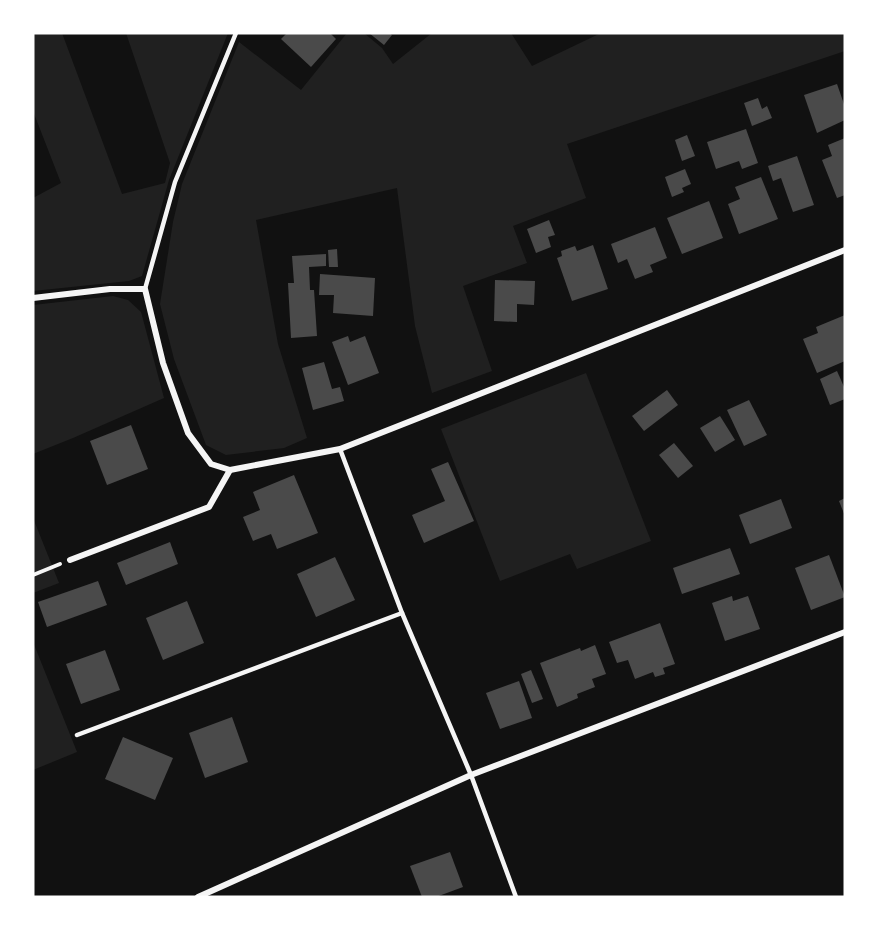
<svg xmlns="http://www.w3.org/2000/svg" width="878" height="930" viewBox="0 0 878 930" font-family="'PT Sans',sans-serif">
<rect width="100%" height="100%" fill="#111"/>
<g fill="#202020">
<polygon points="33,33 62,33 122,194 165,183 170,163 126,33 228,33 169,180 142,276 129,281 33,291 33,198 61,183 33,111"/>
<polygon points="347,33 364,33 382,48 393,64 432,33 511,33 532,66 601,33 845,33 845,51 567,144 586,198 513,226 527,263 463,286 492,371 432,393 415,326 397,188 256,220 278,344 307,438 284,448 226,455 206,445 174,359 160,304 173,222 182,184 239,42 301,90"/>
<polygon points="113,296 128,300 141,312 164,398 73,438 33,454 33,305"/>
<polygon points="586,373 651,541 577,569 570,554 500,581 441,429"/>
<polygon points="33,518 59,583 33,593"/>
<polygon points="33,642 77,752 33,770"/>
</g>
<g fill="#4a4a4a">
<polygon points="287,33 330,33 336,39 311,67 281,39"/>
<polygon points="369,33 389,33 392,35 384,45"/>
<polygon points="837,84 845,107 845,120 817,133 804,95"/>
<polygon points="758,98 762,109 767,106 772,118 752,126 744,103"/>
<polygon points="746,129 758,163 742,169 739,161 716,169 707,142"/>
<polygon points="687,135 695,156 682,161 675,140"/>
<polygon points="845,138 845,195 837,198 822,160 832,156 828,145"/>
<polygon points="797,156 814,205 793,212 781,178 773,181 768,166"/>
<polygon points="685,169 691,184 682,188 684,192 672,197 665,177"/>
<polygon points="761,177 778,219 739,234 728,204 740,199 735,187"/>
<polygon points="709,201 723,238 682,254 667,218"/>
<polygon points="549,220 555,235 548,237 551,247 536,253 527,229"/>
<polygon points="655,227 667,258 650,265 653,272 635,279 627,259 618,263 611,244"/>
<polygon points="593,245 608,289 572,301 557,258 562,256 561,251 575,246 577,251"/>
<polygon points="337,249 338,267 329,267 328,250"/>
<polygon points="326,254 326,266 309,267 310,290 314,290 317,336 291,338 288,283 294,283 292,256"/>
<polygon points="320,274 375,278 373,316 333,313 334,295 319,295"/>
<polygon points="495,280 535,281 534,305 517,304 517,322 494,321"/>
<polygon points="845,315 845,361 817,373 803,339 818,333 816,327"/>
<polygon points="348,336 350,342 365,336 379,373 348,385 332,342"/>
<polygon points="324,362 332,389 340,387 344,401 313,410 302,368"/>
<polygon points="837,371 845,389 845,399 830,405 820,379"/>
<polygon points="667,390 678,405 644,431 632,416"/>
<polygon points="749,400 767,435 744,446 727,410"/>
<polygon points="720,416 735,440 715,452 700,428"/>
<polygon points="131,425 148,469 107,485 90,441"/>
<polygon points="674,443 693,466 678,478 659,455"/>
<polygon points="448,462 474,521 424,543 412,515 445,501 431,469"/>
<polygon points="294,475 318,533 277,549 271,534 253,541 243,517 260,510 253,492"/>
<polygon points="845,498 845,516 839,501"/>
<polygon points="781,499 792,528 750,544 739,515"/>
<polygon points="170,542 178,564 126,585 117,563"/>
<polygon points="730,548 740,574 682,594 673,568"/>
<polygon points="829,555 845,597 811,610 795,568"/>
<polygon points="335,557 355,600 316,617 297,574"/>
<polygon points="98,581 107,605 47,627 38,602"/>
<polygon points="732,596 733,601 748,596 760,629 725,641 712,603"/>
<polygon points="187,601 204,643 163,660 146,618"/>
<polygon points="660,623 675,664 663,668 665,674 655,677 653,672 635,679 628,660 617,663 609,642"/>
<polygon points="595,645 606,674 592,679 595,687 577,694 578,698 557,707 540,663 580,648 581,651"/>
<polygon points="105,650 120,690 81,704 66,664"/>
<polygon points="531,670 543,699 532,703 521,674"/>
<polygon points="519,681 532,718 500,729 486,693"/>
<polygon points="232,717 248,762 205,778 189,733"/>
<polygon points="123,737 173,758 155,800 105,779"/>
<polygon points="450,852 463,887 436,897 422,897 410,866"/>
</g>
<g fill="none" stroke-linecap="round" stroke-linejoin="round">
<polyline stroke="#f5f5f5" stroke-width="4" points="33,575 60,564"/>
<g stroke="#f5f5f5" stroke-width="4.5">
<polyline points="145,289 175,182 236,33"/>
<polyline points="340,449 402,613 471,775 516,897"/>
<polyline points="77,735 402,613"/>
</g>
<g stroke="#f5f5f5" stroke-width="6">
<polyline points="33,298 110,289 145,289 163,363 188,433 211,464 230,470"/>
<polyline points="70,560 209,507 230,470 340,449 845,250"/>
<polyline points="198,897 471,775 845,632"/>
</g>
</g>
<rect width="878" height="930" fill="none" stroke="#ffffff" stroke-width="69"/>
</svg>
